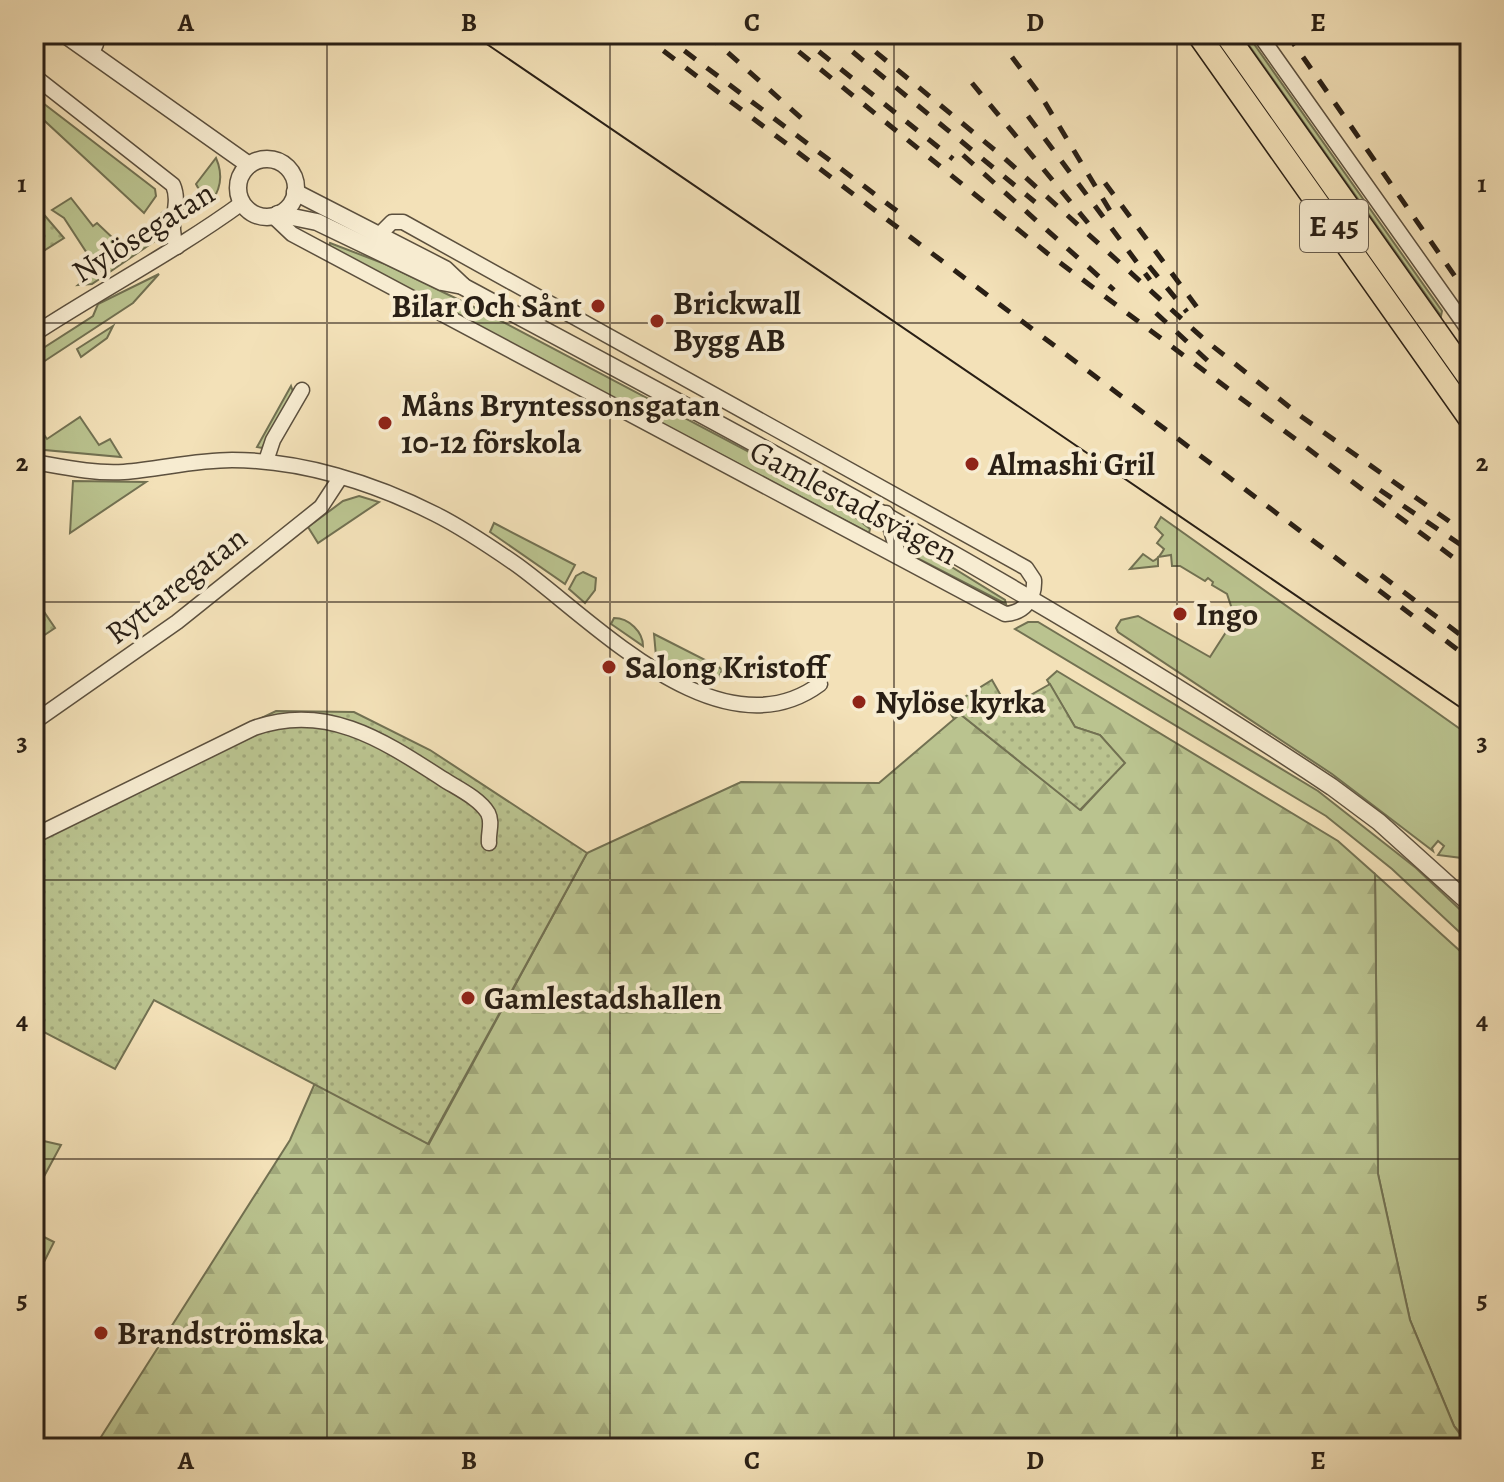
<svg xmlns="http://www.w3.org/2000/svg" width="1504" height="1482" viewBox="0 0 1504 1482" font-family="Alegreya,serif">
<defs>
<pattern id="forest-firs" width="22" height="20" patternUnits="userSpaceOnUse" patternTransform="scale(2)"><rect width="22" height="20" fill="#bac38f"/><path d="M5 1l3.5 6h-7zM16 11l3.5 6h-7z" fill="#a0a77a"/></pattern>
<pattern id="park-dots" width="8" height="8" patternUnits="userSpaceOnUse" patternTransform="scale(2)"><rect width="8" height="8" fill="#bac38f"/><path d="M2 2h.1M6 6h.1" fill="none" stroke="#a0a77a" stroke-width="1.8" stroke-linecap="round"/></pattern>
</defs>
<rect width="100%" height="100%" fill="#f3e1b8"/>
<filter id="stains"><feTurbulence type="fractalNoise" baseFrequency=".0025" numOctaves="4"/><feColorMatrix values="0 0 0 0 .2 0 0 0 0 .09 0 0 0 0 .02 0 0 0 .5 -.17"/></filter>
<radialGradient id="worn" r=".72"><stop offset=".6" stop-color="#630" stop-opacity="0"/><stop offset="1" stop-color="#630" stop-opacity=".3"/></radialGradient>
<g fill="#bac38f" stroke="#727152" stroke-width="2">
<polygon points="1241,34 1247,34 1442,311 1441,316"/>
<polygon points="39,100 155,189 156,196 144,213 34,111 34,102"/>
<path d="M 216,158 C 224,176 221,191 208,206 L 196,184 Z"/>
<polygon points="71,198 93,226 97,223 117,242 94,264 64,218 52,210"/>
<polygon points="163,212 160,236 155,241 92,284 78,285"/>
<polygon points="330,243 385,264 484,312 823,491 870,529 869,533 329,247"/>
<polygon points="159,274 133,303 34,368 34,354 93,316 98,304"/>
<polygon points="113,326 107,338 81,357 77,349"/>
<polygon points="291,386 293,392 262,448 257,447"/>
<polygon points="80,417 99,445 110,439 121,457 34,449 35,430 40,429 47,439"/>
<polygon points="73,481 146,482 70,533"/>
<polygon points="359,496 379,502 318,543 308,527 343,501"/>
<path d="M 1161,517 L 1470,736 L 1470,859 L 1438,855 L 1444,846 L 1438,841 L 1432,848 L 1433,851 L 1332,774 L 1118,632 L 1116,628 L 1121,620 L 1138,616 L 1210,657 L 1235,618 L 1227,594 L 1212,585 L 1213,582 L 1208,578 L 1205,581 L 1180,566 L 1172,566 L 1171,555 L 1158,557 L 1158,566 L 1130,569 L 1143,554 L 1153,561 C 1157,560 1162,553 1164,549 L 1157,543 L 1163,535 L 1155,527 Z"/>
<polygon points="494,523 575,565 565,584 490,532"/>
<polygon points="903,537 1005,600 1006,604 917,558 904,547"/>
<polygon points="583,572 596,578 595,590 585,603 569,589 576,576"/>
<path d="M 614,618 C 629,618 643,632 643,646 L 614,626 L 611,624 Z"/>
<polygon points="1028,622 1038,622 1073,643 1318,791 1416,868 1470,919 1470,942 1392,869 1326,816 1015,629"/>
<path d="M 654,634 L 719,667 L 722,670 L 718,680 L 712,683 C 693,676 671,670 656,656 Z"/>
<polygon points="1375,874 1470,960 1470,1444 1454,1426 1410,1320 1378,1174"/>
<polygon points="35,1139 61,1145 41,1182"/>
<polygon points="34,1232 54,1242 34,1282"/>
</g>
<polygon fill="url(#forest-firs)" stroke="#727152" stroke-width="2" points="1057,671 1338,841 1375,874 1378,1174 1410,1320 1454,1426 1470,1448 94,1448 290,1140 315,1083 429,1144 587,853 741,782 879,783 960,714 1081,810 1124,763 1100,735 1075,727 1047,680"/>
<g fill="url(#park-dots)" stroke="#727152" stroke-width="2">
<polygon points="34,203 64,238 34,257"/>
<polygon points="34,597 55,628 34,642"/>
<polygon points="992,680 1008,708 1050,684 1075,727 1100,735 1125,763 1080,810 960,714 954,719 947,708"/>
<polygon points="276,711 354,712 430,750 587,853 428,1144 154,1000 115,1069 34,1027 34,829"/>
</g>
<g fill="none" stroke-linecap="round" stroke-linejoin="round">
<defs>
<g id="minor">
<polyline points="1259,34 1470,332"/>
<polyline points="92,53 96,44 94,34"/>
<path d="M 34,76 L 173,185 C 182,206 166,223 177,247"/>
<path d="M 273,216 L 292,234 L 1005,614 C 1024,613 1035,599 1034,580 L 1026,568 L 403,222 L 392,222 L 378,236"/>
<path d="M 34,334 C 103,289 176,251 242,203"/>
<polyline points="266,461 273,440 302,390"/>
<path d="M 34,462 C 63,467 94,474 124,472 C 160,469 196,460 232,460 C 301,460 374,483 435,514 C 463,528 491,547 517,565 C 592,619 720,758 820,684"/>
<polyline points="886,513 899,557"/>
<polyline points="34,722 177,622 321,507 340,478"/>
<path d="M 34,836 L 254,728 C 327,702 384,741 443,779 C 457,788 479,798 488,813 C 493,823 488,832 489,843"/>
</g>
<g id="tertiary">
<polyline points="64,34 249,165"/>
<circle cx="267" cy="188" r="29"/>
<path d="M 295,192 L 445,269 L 464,287 C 760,445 1052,600 1332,787 L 1379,822 L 1470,904"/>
<polyline points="278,214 317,222 442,282 463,286"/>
</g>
<g id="trunk">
<polyline points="1198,34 1470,419"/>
<polyline points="1226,34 1470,379"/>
</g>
</defs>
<use href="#minor" stroke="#5c503e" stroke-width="17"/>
<use href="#tertiary" stroke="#5c503e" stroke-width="19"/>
<use href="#trunk" stroke="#291f15" stroke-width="25"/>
<use href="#minor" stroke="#f7ecd1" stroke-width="14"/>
<use href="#tertiary" stroke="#f7ecd1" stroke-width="16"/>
<use href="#trunk" stroke="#f3e1b8" stroke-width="22"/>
<polyline stroke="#291f15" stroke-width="2" points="472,34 1470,714"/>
<g stroke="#291f15" stroke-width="5" stroke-dasharray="14 14" stroke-linecap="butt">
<polyline points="641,34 1470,659"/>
<polyline points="662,34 901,214"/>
<polyline points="707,34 809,125"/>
<polyline points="777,34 1047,253 1470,570"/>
<polyline points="797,34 953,159"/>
<polyline points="831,34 1035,202"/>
<polyline points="854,34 1002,156 1205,340 1302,417 1470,536"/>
<polyline points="1287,34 1470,298"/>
<polyline points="1012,57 1041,96 1112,214"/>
<polyline points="972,83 1088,223"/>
<polyline points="1028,116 1150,280"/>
<polyline points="963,155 1114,290"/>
<polyline points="1105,183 1199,310"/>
<polyline points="1149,266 1187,312"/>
<polyline points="1156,313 1208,361"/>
<polyline points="1380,490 1470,551"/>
<polyline points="1381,575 1470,642"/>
</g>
</g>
<path fill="none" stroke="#291f15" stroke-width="2" stroke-opacity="0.55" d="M 327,34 L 327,1448M 610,34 L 610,1448M 894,34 L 894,1448M 1177,34 L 1177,1448M 34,323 L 1470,323M 34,602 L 1470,602M 34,880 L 1470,880M 34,1159 L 1470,1159"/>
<g fill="#8f2418" stroke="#f7ecd1" stroke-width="3">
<circle cx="598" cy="306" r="8"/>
<circle cx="657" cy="321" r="8"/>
<circle cx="385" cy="423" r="8"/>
<circle cx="972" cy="464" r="8"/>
<circle cx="1180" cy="614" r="8"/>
<circle cx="609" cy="667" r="8"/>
<circle cx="859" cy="702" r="8"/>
<circle cx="468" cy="998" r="8"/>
<circle cx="101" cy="1333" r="8"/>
</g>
<g text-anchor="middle" stroke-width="8" stroke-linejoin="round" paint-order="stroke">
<rect fill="#f7ecd1" stroke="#675c4d" stroke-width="2" x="1300" y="200" width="68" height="52" rx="6"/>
<g font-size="30" font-weight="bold" fill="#291f15">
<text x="1334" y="236">E 45</text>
</g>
<g font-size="32" fill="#291f15" stroke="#f7ecd1">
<text transform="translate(143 232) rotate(-32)" y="11">Nylösegatan</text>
<text transform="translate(854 502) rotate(28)" y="11">Gamlestadsvägen</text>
<text transform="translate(176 585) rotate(-38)" y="11">Ryttaregatan</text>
</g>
<g font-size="32" font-weight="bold" fill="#291f15" stroke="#f7ecd1" text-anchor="start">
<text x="673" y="314">Brickwall<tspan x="673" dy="37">Bygg AB</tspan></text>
<text x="582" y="317" text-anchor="end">Bilar Och Sånt</text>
<text x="401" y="416">Måns Bryntessonsgatan<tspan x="401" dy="37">10-12 förskola</tspan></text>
<text x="988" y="475">Almashi Gril</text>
<text x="1196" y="625">Ingo</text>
<text x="625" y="678">Salong Kristoff</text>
<text x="875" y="713">Nylöse kyrka</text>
<text x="484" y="1009">Gamlestadshallen</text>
<text x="117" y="1344">Brandströmska</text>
</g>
</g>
<rect width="1504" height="1482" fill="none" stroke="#f3e1b8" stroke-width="88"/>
<rect x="44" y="44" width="1416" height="1394" fill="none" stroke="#291f15" stroke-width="3"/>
<g font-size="26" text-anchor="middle" font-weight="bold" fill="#291f15">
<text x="186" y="31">A</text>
<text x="469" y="31">B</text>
<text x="752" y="31">C</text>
<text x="1035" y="31">D</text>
<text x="1318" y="31">E</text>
<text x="22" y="192">1</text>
<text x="1482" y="192">1</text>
<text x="22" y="471">2</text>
<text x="1482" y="471">2</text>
<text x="22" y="750">3</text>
<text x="1482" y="750">3</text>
<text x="22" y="1029">4</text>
<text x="1482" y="1029">4</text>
<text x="22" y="1308">5</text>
<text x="1482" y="1308">5</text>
<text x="186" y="1469">A</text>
<text x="469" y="1469">B</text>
<text x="752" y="1469">C</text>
<text x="1035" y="1469">D</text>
<text x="1318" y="1469">E</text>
</g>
<rect width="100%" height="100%" filter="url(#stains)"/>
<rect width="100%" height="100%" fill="url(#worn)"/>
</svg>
